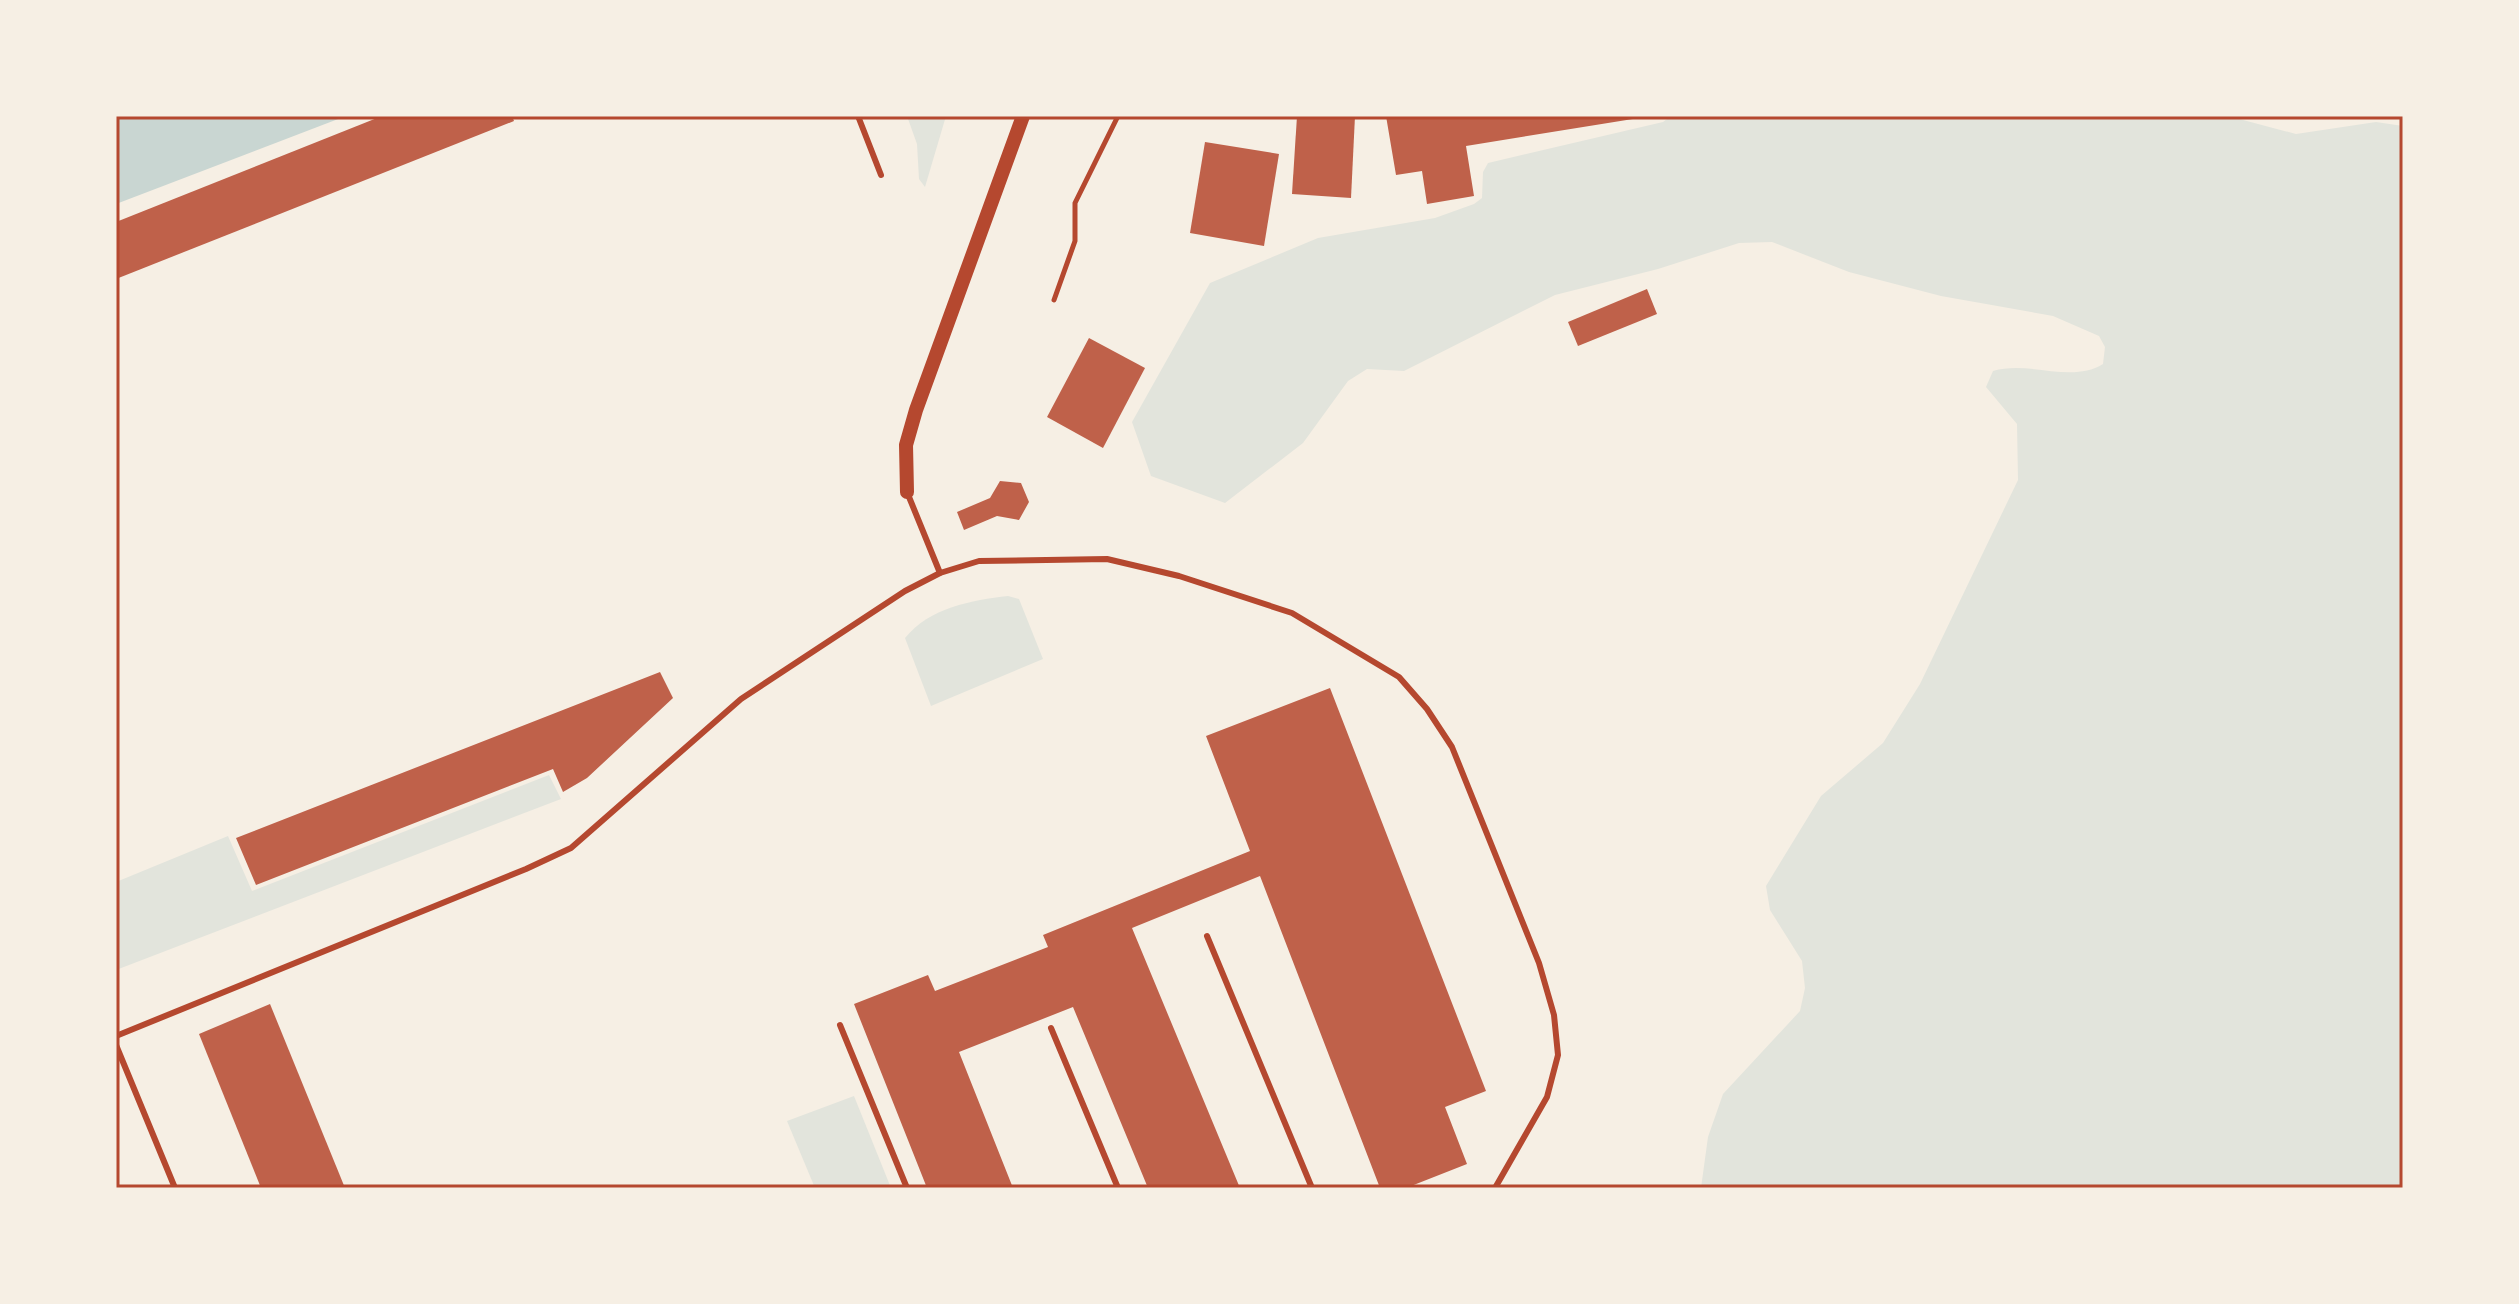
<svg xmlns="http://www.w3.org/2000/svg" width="2519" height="1304" viewBox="0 0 2519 1304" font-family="'Roboto Condensed',sans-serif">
<rect width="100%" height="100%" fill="#f6efe4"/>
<g fill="#e2e4dc">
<polygon points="907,116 946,116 925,187 919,179 917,144"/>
<path d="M 1671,116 L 2228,116 L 2296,134 L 2376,122 L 2403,126 L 2403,1188 L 1701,1188 L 1708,1137 L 1723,1094 L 1800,1011 L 1805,988 L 1802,961 L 1770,910 L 1766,886 L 1821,796 L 1883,743 L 1920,684 L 2018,480 L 2017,424 L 1986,387 L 1993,371 C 2029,360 2071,384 2103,364 L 2105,347 L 2099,336 L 2053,316 L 1941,296 L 1849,272 L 1772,242 L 1739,243 L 1658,269 L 1555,295 L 1404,371 L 1367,369 L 1348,381 L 1303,443 L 1225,503 L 1151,476 L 1132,422 L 1210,283 L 1318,238 L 1435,218 L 1474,204 L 1482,198 L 1483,172 L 1488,163 L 1663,122 Z"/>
<path d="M 1008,596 L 1019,599 L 1043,659 L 931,706 L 905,638 C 929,608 972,600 1008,596 Z"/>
<polygon points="549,775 561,799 116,970 116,882 228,836 252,891"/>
<polygon points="854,1096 891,1188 815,1188 787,1121"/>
</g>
<polygon fill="#c9d6d2" points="116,116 346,116 116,204"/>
<g fill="#bf614a">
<polygon points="382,116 512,116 514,121 116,279 116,222"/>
<polygon points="1297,116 1355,116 1351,198 1292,194"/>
<polygon points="1386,116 1639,116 1639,118 1466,146 1474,196 1427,204 1422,171 1396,175"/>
<polygon points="1205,142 1279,154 1264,246 1190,233"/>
<polygon points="1647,289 1657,314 1578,346 1568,322"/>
<polygon points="1089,338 1145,368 1103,448 1047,417"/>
<polygon points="1000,481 1021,483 1029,502 1019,520 997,516 964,530 957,512 990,498"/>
<polygon points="660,672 673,698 587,778 563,792 553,769 256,885 236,838"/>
<polygon points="1330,688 1486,1091 1445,1107 1467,1164 1406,1188 1380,1188 1260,876 1132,928 1240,1188 1148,1188 1073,1007 959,1052 1013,1188 927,1188 854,1004 928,975 935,991 1048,947 1043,935 1250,851 1206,736"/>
<polygon points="270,1004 345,1188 261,1188 199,1034"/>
</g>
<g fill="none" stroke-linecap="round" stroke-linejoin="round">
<polyline stroke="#b5482f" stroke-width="5" points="1054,300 1075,241 1075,203 1118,116"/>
<g stroke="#b5482f" stroke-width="6">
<polyline points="858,116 881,175"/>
<polyline points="907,492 940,573"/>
<polyline points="1207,936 1312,1188"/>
<polyline points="840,1025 907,1188"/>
<polyline points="1051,1028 1118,1188"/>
<polyline points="116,1036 526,869 571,848 741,699 905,591 940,573 979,561 1107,559 1179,576 1292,613 1399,677 1427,709 1452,747 1539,963 1554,1015 1558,1055 1547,1097 1495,1188"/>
<polyline points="116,1045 175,1188"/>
</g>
<polyline stroke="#b5482f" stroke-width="14" points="907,492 906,445 916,410 1023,116"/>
</g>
<rect width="2519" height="1304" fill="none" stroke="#f6efe4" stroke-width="236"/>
<rect x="118" y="118" width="2283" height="1068" fill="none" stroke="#b5482f" stroke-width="3"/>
</svg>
